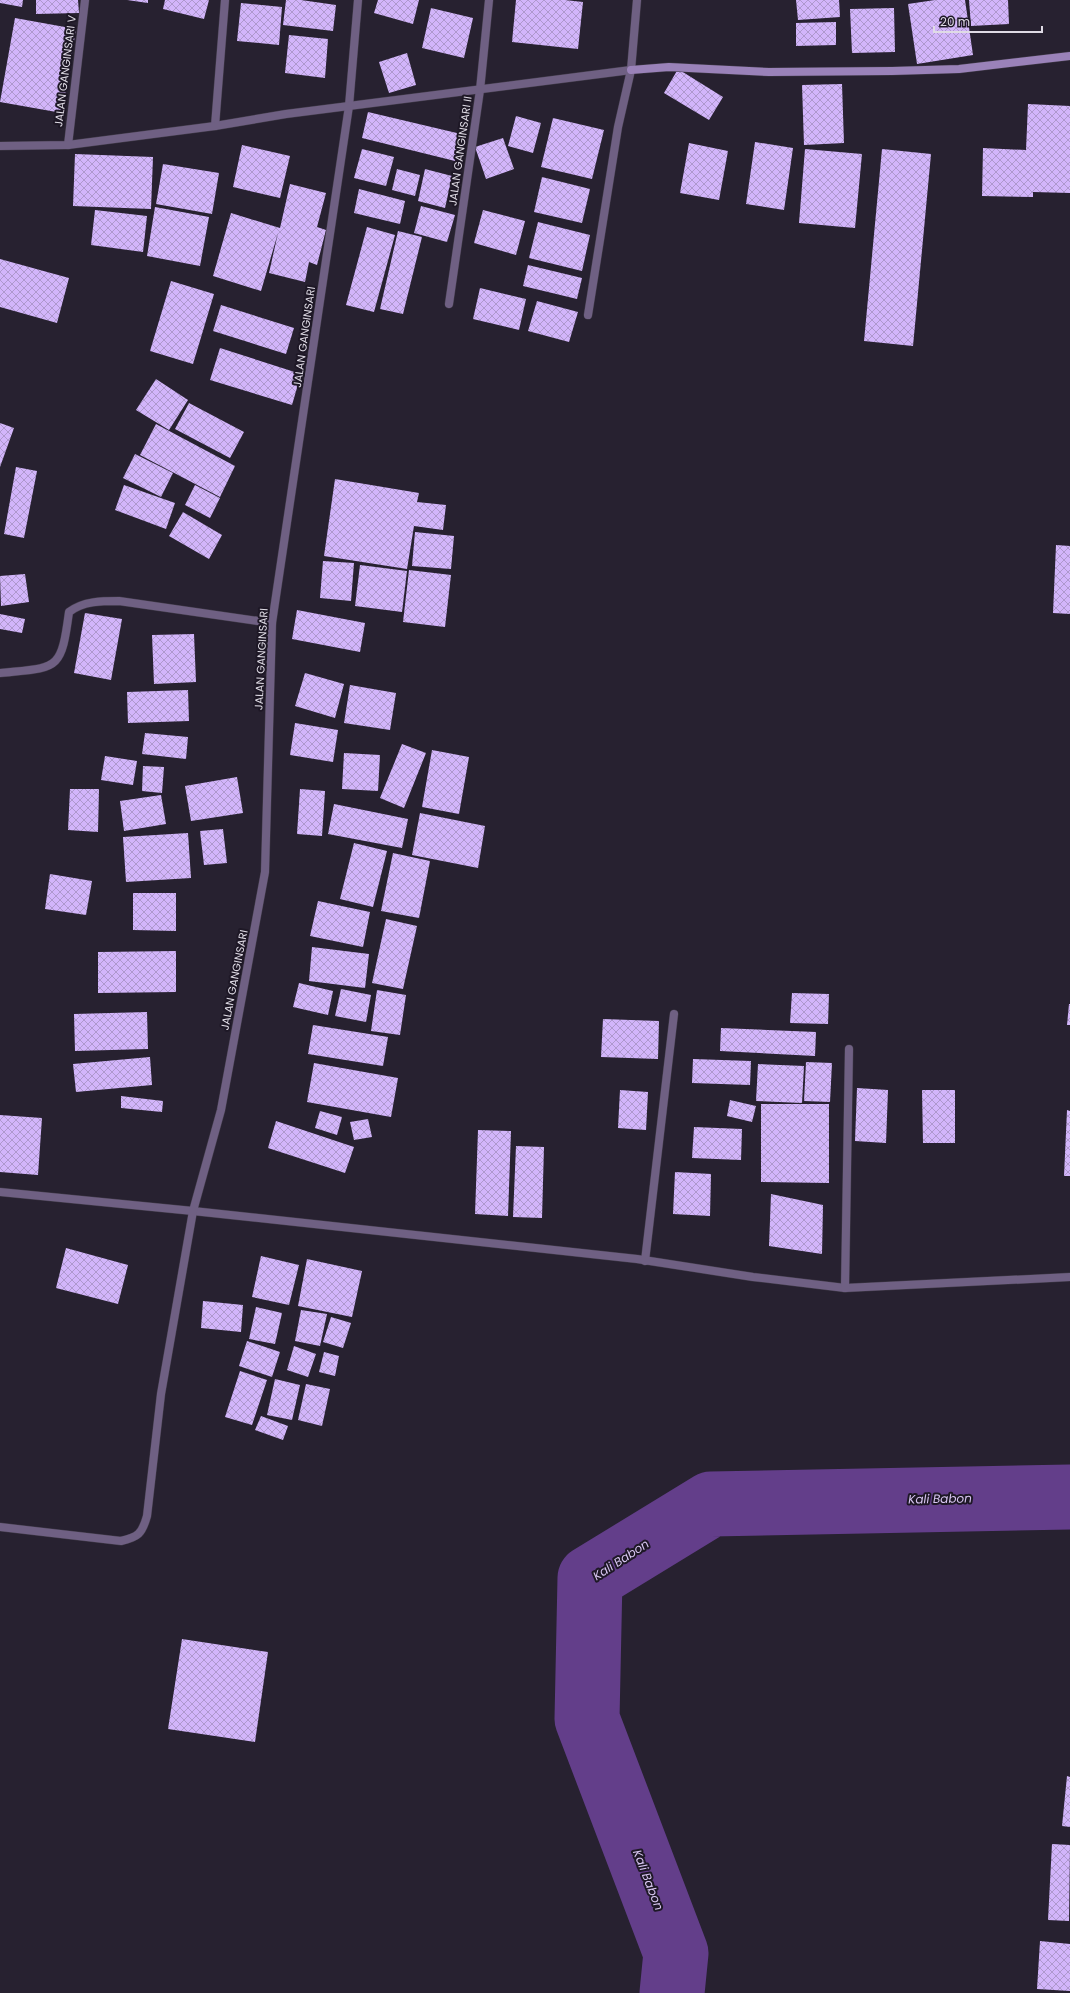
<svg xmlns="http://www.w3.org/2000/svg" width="1070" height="1993" viewBox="0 0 1070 1993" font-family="Poppins,sans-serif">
<defs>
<pattern id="building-cross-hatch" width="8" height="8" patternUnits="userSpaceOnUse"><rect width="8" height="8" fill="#d2b5fa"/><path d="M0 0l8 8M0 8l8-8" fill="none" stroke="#ae98cd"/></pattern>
</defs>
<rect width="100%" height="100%" fill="#272130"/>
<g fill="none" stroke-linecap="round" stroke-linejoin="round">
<polyline stroke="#633e8a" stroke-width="65" points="672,1993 676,1953 587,1719 590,1578 711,1504 1070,1497"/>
</g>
<g fill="url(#building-cross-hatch)">
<polygon points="0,0 23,0 22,7 0,3"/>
<polygon points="36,0 78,0 79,13 36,14"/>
<polygon points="127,0 148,0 148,3"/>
<polygon points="165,0 209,0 204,19 163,9"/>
<polygon points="286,0 301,0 336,5 333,31 283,25"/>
<polygon points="378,0 419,0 413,24 374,13"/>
<polygon points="516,0 565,0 583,2 578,49 512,42"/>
<polygon points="796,0 839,0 840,17 798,20"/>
<polygon points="935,0 965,0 973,55 917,64 908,4"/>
<polygon points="969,0 1008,0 1009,24 971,26"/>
<polygon points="241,3 282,7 279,45 237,41"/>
<polygon points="431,8 473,18 464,58 422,48"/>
<polygon points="894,8 895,52 852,53 850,9"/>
<polygon points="15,18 76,29 62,113 0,102"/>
<polygon points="836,22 836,45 796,46 796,23"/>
<polygon points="289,35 328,39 325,78 285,73"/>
<polygon points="407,53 416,85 389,93 379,62"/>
<polygon points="678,69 723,97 709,120 664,93"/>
<polygon points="842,84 844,143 804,145 802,85"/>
<polygon points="1028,104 1070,106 1070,193 1033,192 1033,197 982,196 983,148 1026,150"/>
<polygon points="368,112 461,134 455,161 362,138"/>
<polygon points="516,116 541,123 533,153 508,146"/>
<polygon points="553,118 604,130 592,179 541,167"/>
<polygon points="503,138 514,169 486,179 475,147"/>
<polygon points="755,142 793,148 784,210 746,204"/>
<polygon points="689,143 728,151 719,200 680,193"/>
<polygon points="242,145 290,156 280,198 233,187"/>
<polygon points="362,149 394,157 386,186 354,178"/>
<polygon points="805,149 862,154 855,228 799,223"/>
<polygon points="882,149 931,154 913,346 864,341"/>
<polygon points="75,154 153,157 151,209 73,206"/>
<polygon points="163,164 219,173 212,214 156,204"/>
<polygon points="397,169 420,175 415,196 392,190"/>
<polygon points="425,169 452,176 445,208 418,201"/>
<polygon points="542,177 590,189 582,223 534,212"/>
<polygon points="290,184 326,193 317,227 326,230 317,265 309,262 305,282 269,273 278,233 261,291 213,276 231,213 280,228"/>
<polygon points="359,189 405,201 400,224 354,213"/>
<polygon points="421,206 455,215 447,242 414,233"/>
<polygon points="155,207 209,217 200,266 147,256"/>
<polygon points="95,210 147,216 143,252 91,245"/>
<polygon points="483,210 525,221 516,255 474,243"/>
<polygon points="538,222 590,235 582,271 529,258"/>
<polygon points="367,227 395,235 374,312 346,305"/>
<polygon points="398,231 422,237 403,314 380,309"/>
<polygon points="0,259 69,278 57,323 0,307"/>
<polygon points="528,265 582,278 577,299 523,286"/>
<polygon points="171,281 214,294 193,364 150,351"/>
<polygon points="480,288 526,299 519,330 473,319"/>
<polygon points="537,301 578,312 569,342 528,331"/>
<polygon points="221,305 294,328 286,354 213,331"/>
<polygon points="220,348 301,374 292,405 210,380"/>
<polygon points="156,379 188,400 169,430 136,410"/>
<polygon points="189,403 244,432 230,458 175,429"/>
<polygon points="0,423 14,428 0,467"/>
<polygon points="156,424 235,466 220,497 140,455"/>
<polygon points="135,454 173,473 161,497 123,478"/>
<polygon points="16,467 37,471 24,538 4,534"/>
<polygon points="335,479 419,493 417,502 446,505 443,530 414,526 407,569 324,556"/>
<polygon points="124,485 175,503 166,529 115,510"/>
<polygon points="195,485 220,498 210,518 185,505"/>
<polygon points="183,512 222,535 209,559 169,536"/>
<polygon points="415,532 454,536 451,569 412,566"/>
<polygon points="1056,545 1070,546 1070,614 1053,613"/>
<polygon points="323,561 354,563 351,601 320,598"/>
<polygon points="360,565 407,571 402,612 355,606"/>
<polygon points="409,570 451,575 445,627 403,622"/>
<polygon points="25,574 29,602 1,606 0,576"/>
<polygon points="297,610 365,623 360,652 292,639"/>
<polygon points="85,613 122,619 111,680 74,673"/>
<polygon points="0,614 25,619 22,633 0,629"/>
<polygon points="194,634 196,682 154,684 152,635"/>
<polygon points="305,673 344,684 335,718 295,706"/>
<polygon points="350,685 396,693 390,730 344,723"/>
<polygon points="188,690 189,721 128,723 127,692"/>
<polygon points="295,723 338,730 333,762 290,755"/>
<polygon points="145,733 188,737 186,759 142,754"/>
<polygon points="402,744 426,753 404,808 380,798"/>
<polygon points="432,750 469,757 459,814 422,807"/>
<polygon points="344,753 380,755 378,791 342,789"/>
<polygon points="105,756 137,761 133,785 101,780"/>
<polygon points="143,766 164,767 162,793 142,791"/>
<polygon points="237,777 243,813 191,821 185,786"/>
<polygon points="70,789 99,789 98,832 68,830"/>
<polygon points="300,789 325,791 322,836 297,834"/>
<polygon points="161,795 166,824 124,831 120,801"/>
<polygon points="334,804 408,819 402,848 328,834"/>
<polygon points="420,813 485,826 478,868 412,855"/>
<polygon points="223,829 227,863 204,865 200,831"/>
<polygon points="188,833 191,878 126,882 123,837"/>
<polygon points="354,843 387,851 373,907 340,899"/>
<polygon points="393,853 430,861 419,918 381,911"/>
<polygon points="50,874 92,881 86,915 45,909"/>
<polygon points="133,893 176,893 176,931 133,930"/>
<polygon points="318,901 370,912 363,947 310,936"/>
<polygon points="386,919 417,926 403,989 372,983"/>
<polygon points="312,947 369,954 365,988 309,981"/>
<polygon points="176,951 176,992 98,993 98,952"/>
<polygon points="299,983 333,991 328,1015 293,1007"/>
<polygon points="341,989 371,995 366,1022 335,1016"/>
<polygon points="377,990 406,995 400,1035 371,1031"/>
<polygon points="792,993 829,994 828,1024 790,1023"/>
<polygon points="1069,1004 1070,1004 1070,1025 1067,1025"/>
<polygon points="147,1012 148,1049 75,1051 74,1014"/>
<polygon points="603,1019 659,1021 658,1059 601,1057"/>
<polygon points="313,1025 388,1037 383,1066 308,1054"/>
<polygon points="721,1028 816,1032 815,1056 720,1051"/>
<polygon points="150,1057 152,1085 76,1092 73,1064"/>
<polygon points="693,1059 751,1061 750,1085 692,1083"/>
<polygon points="806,1062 832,1063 830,1102 804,1101"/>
<polygon points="314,1063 398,1078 391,1117 307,1102"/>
<polygon points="758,1064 804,1066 802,1103 756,1101"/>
<polygon points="857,1088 888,1090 886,1143 855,1141"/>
<polygon points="620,1090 648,1092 646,1130 618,1128"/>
<polygon points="922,1090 955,1090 955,1143 923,1143"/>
<polygon points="121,1096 163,1101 162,1112 121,1108"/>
<polygon points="730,1100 756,1106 752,1122 727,1116"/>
<polygon points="761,1104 829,1104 829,1183 761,1182"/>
<polygon points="1067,1110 1070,1111 1070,1176 1064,1176"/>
<polygon points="320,1111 342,1117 337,1135 315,1128"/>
<polygon points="0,1115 42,1118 38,1175 0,1172"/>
<polygon points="368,1119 372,1137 354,1140 350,1122"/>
<polygon points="276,1121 354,1147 345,1173 268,1148"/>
<polygon points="694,1127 742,1129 741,1160 692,1158"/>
<polygon points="478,1130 511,1131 508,1216 475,1214"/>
<polygon points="516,1146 544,1147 542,1218 513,1217"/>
<polygon points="675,1172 711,1174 710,1216 673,1214"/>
<polygon points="771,1194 823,1205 822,1254 769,1246"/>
<polygon points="66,1248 128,1265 118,1304 56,1288"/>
<polygon points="261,1256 299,1265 289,1305 252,1297"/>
<polygon points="307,1259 362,1271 352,1317 298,1306"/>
<polygon points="203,1301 243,1305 241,1332 201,1328"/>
<polygon points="256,1307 282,1313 275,1344 249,1339"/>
<polygon points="301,1310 327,1314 320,1346 295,1341"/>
<polygon points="331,1317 351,1323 343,1348 323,1342"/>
<polygon points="247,1341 280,1352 272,1377 239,1366"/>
<polygon points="294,1346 316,1354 308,1377 287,1370"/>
<polygon points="324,1352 339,1356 335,1376 319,1372"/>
<polygon points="240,1371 267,1380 252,1425 225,1417"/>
<polygon points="275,1379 300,1385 292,1420 267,1415"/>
<polygon points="306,1384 330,1389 322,1426 298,1420"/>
<polygon points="261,1416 288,1426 283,1440 255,1430"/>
<polygon points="182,1639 268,1652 255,1742 168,1729"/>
<polygon points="1067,1776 1070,1777 1070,1827 1062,1826"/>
<polygon points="1052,1844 1070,1845 1069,1921 1048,1920"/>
<polygon points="1040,1941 1070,1944 1070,1991 1037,1989"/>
</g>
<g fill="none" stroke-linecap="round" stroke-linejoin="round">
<defs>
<g id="minor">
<polyline points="215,126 225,0"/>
<polyline points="68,145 85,0"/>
<polyline points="449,304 480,90 489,0"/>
<polyline points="588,315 618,127 631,70 637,0"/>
<path d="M 0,673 C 58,667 61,672 69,612 C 83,601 102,601 119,601 L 272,623"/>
<polyline points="0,1192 193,1211 637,1259 753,1277 845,1288 1070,1277"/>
<polyline points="645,1261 674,1014"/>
<polyline points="845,1288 849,1049"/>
<path d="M 0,1527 L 121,1541 C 138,1537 142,1534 147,1516 L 161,1394 L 193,1211 L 221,1110 L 265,872 L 272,623 L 349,106 L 358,0"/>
</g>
<polyline id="tertiary" points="0,146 68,145 215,126 286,114 631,70"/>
<polyline id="secondary" points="631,70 669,67 769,72 892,71 959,69 1070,56"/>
</defs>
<use href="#minor" stroke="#413b49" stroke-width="9"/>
<use href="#tertiary" stroke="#413b49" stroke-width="9"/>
<use href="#secondary" stroke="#413b49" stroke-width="9"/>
<use href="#minor" stroke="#6f6083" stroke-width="8"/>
<use href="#tertiary" stroke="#6f6083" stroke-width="8"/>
<use href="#secondary" stroke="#9a82b9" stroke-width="8"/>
</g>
<g text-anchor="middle" stroke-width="4" stroke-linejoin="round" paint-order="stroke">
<g font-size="11" fill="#dfdbe5" stroke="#1e1826">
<text transform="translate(65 71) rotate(-83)" y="4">JALAN GANGINSARI V</text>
<text transform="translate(460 151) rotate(-82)" y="4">JALAN GANGINSARI II</text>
<text transform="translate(304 337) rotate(-82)" y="4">JALAN GANGINSARI</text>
<text transform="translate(261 659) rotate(-87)" y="4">JALAN GANGINSARI</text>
<text transform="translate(234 980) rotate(-79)" y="4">JALAN GANGINSARI</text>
</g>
<g font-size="12" font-style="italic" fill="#d8c6f1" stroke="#1e1826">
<text transform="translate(940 1499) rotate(-1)" y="4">Kali Babon</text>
<text transform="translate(621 1560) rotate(-33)" y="4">Kali Babon</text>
<text transform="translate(648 1880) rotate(69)" y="4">Kali Babon</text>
</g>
</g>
<path d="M934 26v6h108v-6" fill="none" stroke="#dfdbe5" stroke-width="2"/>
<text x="940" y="26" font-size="12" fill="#dfdbe5" stroke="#1e1826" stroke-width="3" paint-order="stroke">20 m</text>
</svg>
